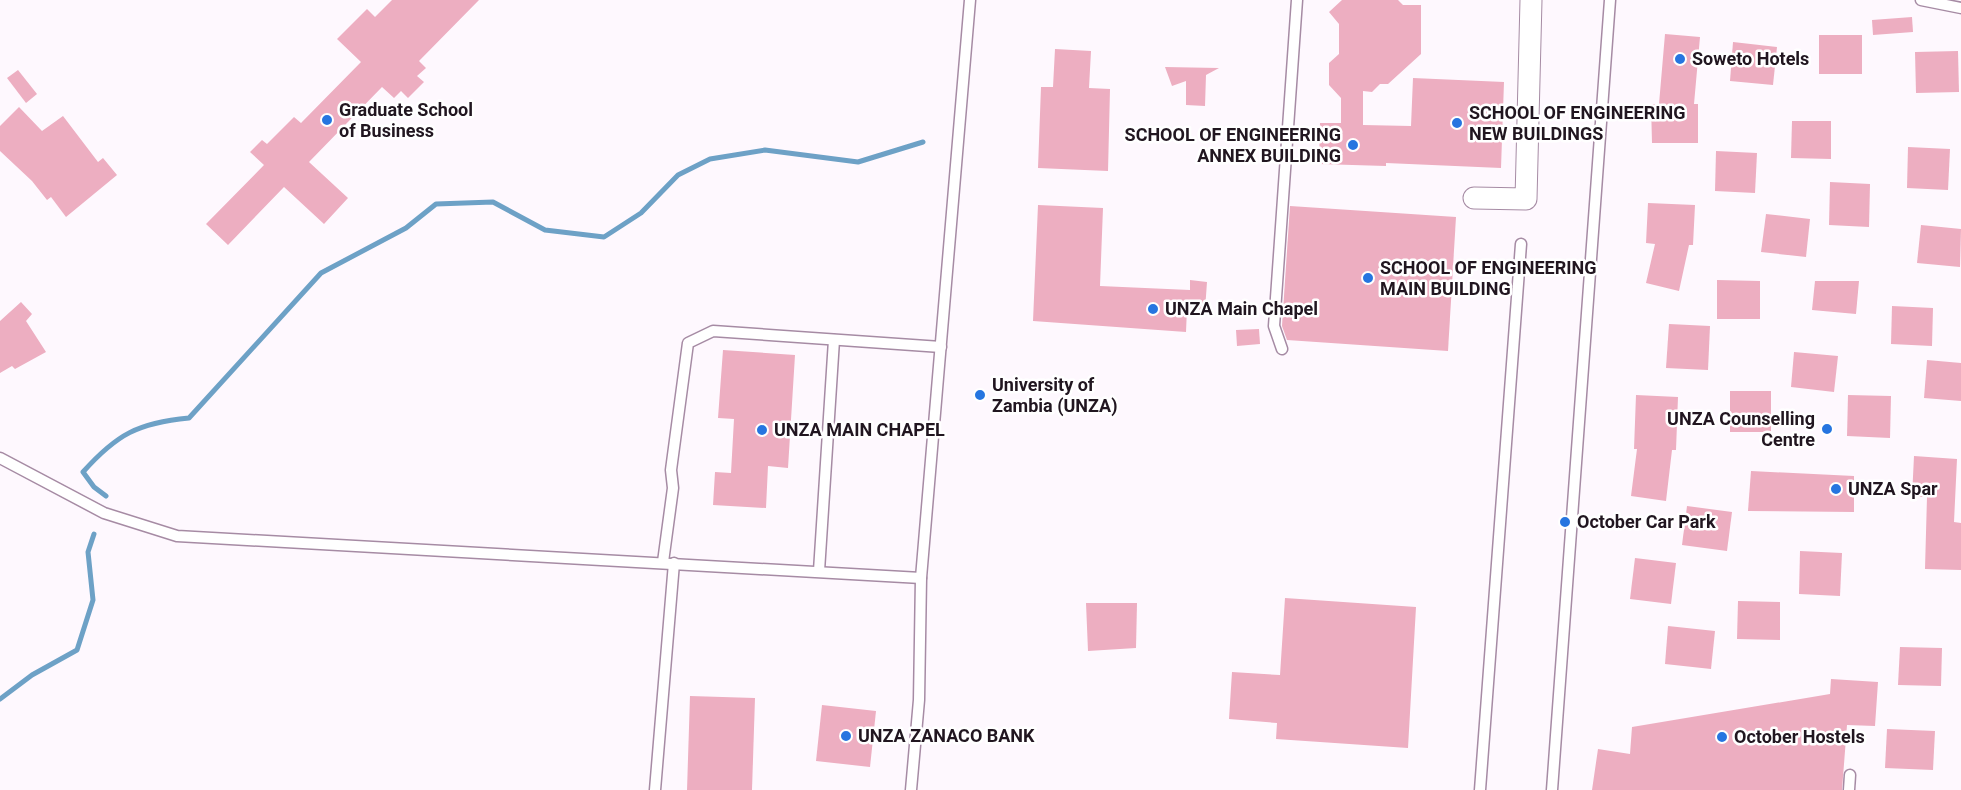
<svg xmlns="http://www.w3.org/2000/svg" width="1961" height="790" viewBox="0 0 1961 790" font-family="Roboto,sans-serif">
<rect width="100%" height="100%" fill="#fef8fe"/>
<g fill="none" stroke-linecap="round" stroke-linejoin="round">
<g stroke="#6da1c6" stroke-width="5">
<path d="M 106,496 L 94,487 L 83,472 C 117,434 138,423 189,418 L 321,273 L 406,228 L 436,204 L 493,202 L 545,230 L 604,237 L 641,213 L 678,175 L 710,159 L 765,150 L 858,162 L 923,142"/>
<polyline points="0,699 32,675 77,650 93,600 88,552 94,534"/>
</g>
</g>
<g fill="#edaec1">
<polygon points="392,0 479,0 419,61 426,68 417,76 424,82 408,98 401,91 394,98 382,87 309,162 348,198 324,224 284,187 228,245 206,224 264,165 250,152 262,140 267,144 294,117 301,123 361,62 337,39 367,9 375,17"/>
<polygon points="1342,0 1398,0 1403,5 1421,5 1421,54 1388,84 1380,84 1372,92 1363,91 1363,125 1411,126 1413,78 1504,82 1501,168 1386,163 1386,166 1319,164 1320,123 1341,123 1341,98 1329,85 1329,63 1339,54 1339,24 1329,12"/>
<polygon points="1912,17 1913,32 1873,35 1872,20"/>
<polygon points="1665,34 1700,37 1694,104 1698,104 1698,143 1652,143 1651,104 1659,104"/>
<rect x="1819" y="35" width="43" height="39"/>
<polygon points="1733,42 1777,47 1773,85 1730,81"/>
<polygon points="1055,49 1091,51 1089,88 1110,89 1108,171 1038,168 1041,87 1053,87"/>
<polygon points="1958,51 1959,92 1916,93 1915,52"/>
<polygon points="1165,67 1219,68 1206,75 1205,106 1186,105 1186,81 1172,86"/>
<polygon points="18,70 37,94 26,103 7,78"/>
<polygon points="19,107 42,131 63,116 98,162 103,158 117,175 66,217 51,197 47,200 32,181 0,151 0,126"/>
<polygon points="1792,121 1831,121 1831,159 1791,158"/>
<polygon points="1908,147 1950,149 1948,190 1907,188"/>
<polygon points="1716,151 1757,153 1755,193 1715,191"/>
<polygon points="1830,182 1870,184 1869,227 1829,225"/>
<polygon points="1648,203 1695,205 1693,245 1689,245 1679,291 1646,283 1655,244 1646,243"/>
<polygon points="1038,205 1103,208 1100,286 1190,290 1190,280 1207,282 1205,310 1187,308 1186,332 1033,321"/>
<polygon points="1290,206 1456,217 1448,351 1287,340 1282,326"/>
<polygon points="1766,214 1810,219 1806,257 1761,252"/>
<polygon points="1921,225 1961,229 1960,267 1917,263"/>
<polygon points="1717,280 1760,281 1760,319 1717,319"/>
<polygon points="1815,281 1859,281 1856,314 1812,310"/>
<polygon points="21,302 32,314 26,321 46,352 15,369 12,366 0,373 0,321"/>
<polygon points="1892,306 1933,308 1932,346 1891,344"/>
<polygon points="1669,324 1710,326 1708,370 1666,368"/>
<polygon points="1259,329 1260,344 1237,346 1236,330"/>
<polygon points="723,350 795,355 788,468 768,466 766,508 713,505 715,472 731,473 734,419 718,418"/>
<polygon points="1794,352 1838,356 1834,392 1791,387"/>
<polygon points="1927,360 1961,363 1961,401 1924,398"/>
<rect x="1730" y="391" width="41" height="41"/>
<polygon points="1636,395 1678,397 1676,450 1672,450 1666,501 1631,496 1637,449 1634,449"/>
<polygon points="1848,395 1891,396 1890,438 1847,436"/>
<polygon points="1914,456 1957,459 1954,522 1961,523 1961,570 1925,569 1927,497 1912,497"/>
<polygon points="1751,471 1854,476 1854,512 1748,511"/>
<polygon points="1687,506 1732,512 1727,551 1682,545"/>
<polygon points="1800,551 1842,553 1840,596 1799,594"/>
<polygon points="1635,558 1676,563 1671,604 1630,599"/>
<polygon points="1285,598 1416,607 1408,748 1276,739 1277,723 1229,719 1232,672 1280,675"/>
<polygon points="1738,601 1780,602 1780,640 1737,639"/>
<polygon points="1086,603 1137,603 1136,648 1088,651"/>
<polygon points="1668,626 1715,631 1711,669 1665,664"/>
<polygon points="1900,647 1942,648 1941,686 1898,685"/>
<polygon points="1831,679 1878,682 1875,726 1847,725 1842,790 1592,790 1598,749 1630,754 1632,727 1830,694"/>
<polygon points="690,696 755,698 752,790 687,790"/>
<polygon points="822,705 876,711 870,767 816,761"/>
<polygon points="1887,729 1935,731 1933,770 1885,768"/>
</g>
<g fill="none" stroke-linecap="round" stroke-linejoin="round">
<defs>
<g id="service">
<polyline points="1921,0 1961,8"/>
<polyline points="1282,349 1274,326 1297,0"/>
<polyline points="0,458 104,513 177,536 921,578"/>
<polyline points="663,562 673,488 671,470 688,343 713,331 941,347"/>
<polyline points="819,571 834,340"/>
<polyline points="655,790 674,563"/>
<polyline points="911,790 919,700 921,578 970,0"/>
<polyline points="1480,790 1521,244"/>
<polyline points="1552,790 1610,0"/>
<polyline points="1849,790 1850,775"/>
</g>
<polyline id="minor" points="1474,198 1526,199 1531,0"/>
</defs>
<use href="#service" stroke="#a68ba4" stroke-width="13"/>
<use href="#minor" stroke="#a68ba4" stroke-width="23"/>
<use href="#service" stroke="#fff" stroke-width="10"/>
<use href="#minor" stroke="#fff" stroke-width="21"/>
</g>
<g fill="#2675e0" stroke="#fff" stroke-width="2">
<circle cx="1680" cy="59" r="6"/>
<circle cx="327" cy="120" r="6"/>
<circle cx="1457" cy="123" r="6"/>
<circle cx="1353" cy="145" r="6"/>
<circle cx="1368" cy="278" r="6"/>
<circle cx="1153" cy="309" r="6"/>
<circle cx="980" cy="395" r="6"/>
<circle cx="1827" cy="429" r="6"/>
<circle cx="762" cy="430" r="6"/>
<circle cx="1836" cy="489" r="6"/>
<circle cx="1565" cy="522" r="6"/>
<circle cx="846" cy="736" r="6"/>
<circle cx="1722" cy="737" r="6"/>
</g>
<g text-anchor="middle" stroke-width="5" stroke-linejoin="round" paint-order="stroke">
<g font-size="18" font-weight="bold" fill="#211620" stroke="#fff" text-anchor="start">
<text x="1692" y="65">Soweto Hotels</text>
<text x="339" y="116">Graduate School<tspan x="339" dy="21">of Business</tspan></text>
<text x="1469" y="119">SCHOOL OF ENGINEERING<tspan x="1469" dy="21">NEW BUILDINGS</tspan></text>
<text x="1341" y="141" text-anchor="end">SCHOOL OF ENGINEERING<tspan x="1341" dy="21">ANNEX BUILDING</tspan></text>
<text x="1380" y="274">SCHOOL OF ENGINEERING<tspan x="1380" dy="21">MAIN BUILDING</tspan></text>
<text x="1165" y="315">UNZA Main Chapel</text>
<text x="992" y="391">University of<tspan x="992" dy="21">Zambia (UNZA)</tspan></text>
<text x="1815" y="425" text-anchor="end">UNZA Counselling<tspan x="1815" dy="21">Centre</tspan></text>
<text x="774" y="436">UNZA MAIN CHAPEL</text>
<text x="1848" y="495">UNZA Spar</text>
<text x="1577" y="528">October Car Park</text>
<text x="858" y="742">UNZA ZANACO BANK</text>
<text x="1734" y="743">October Hostels</text>
</g>
</g>
</svg>
